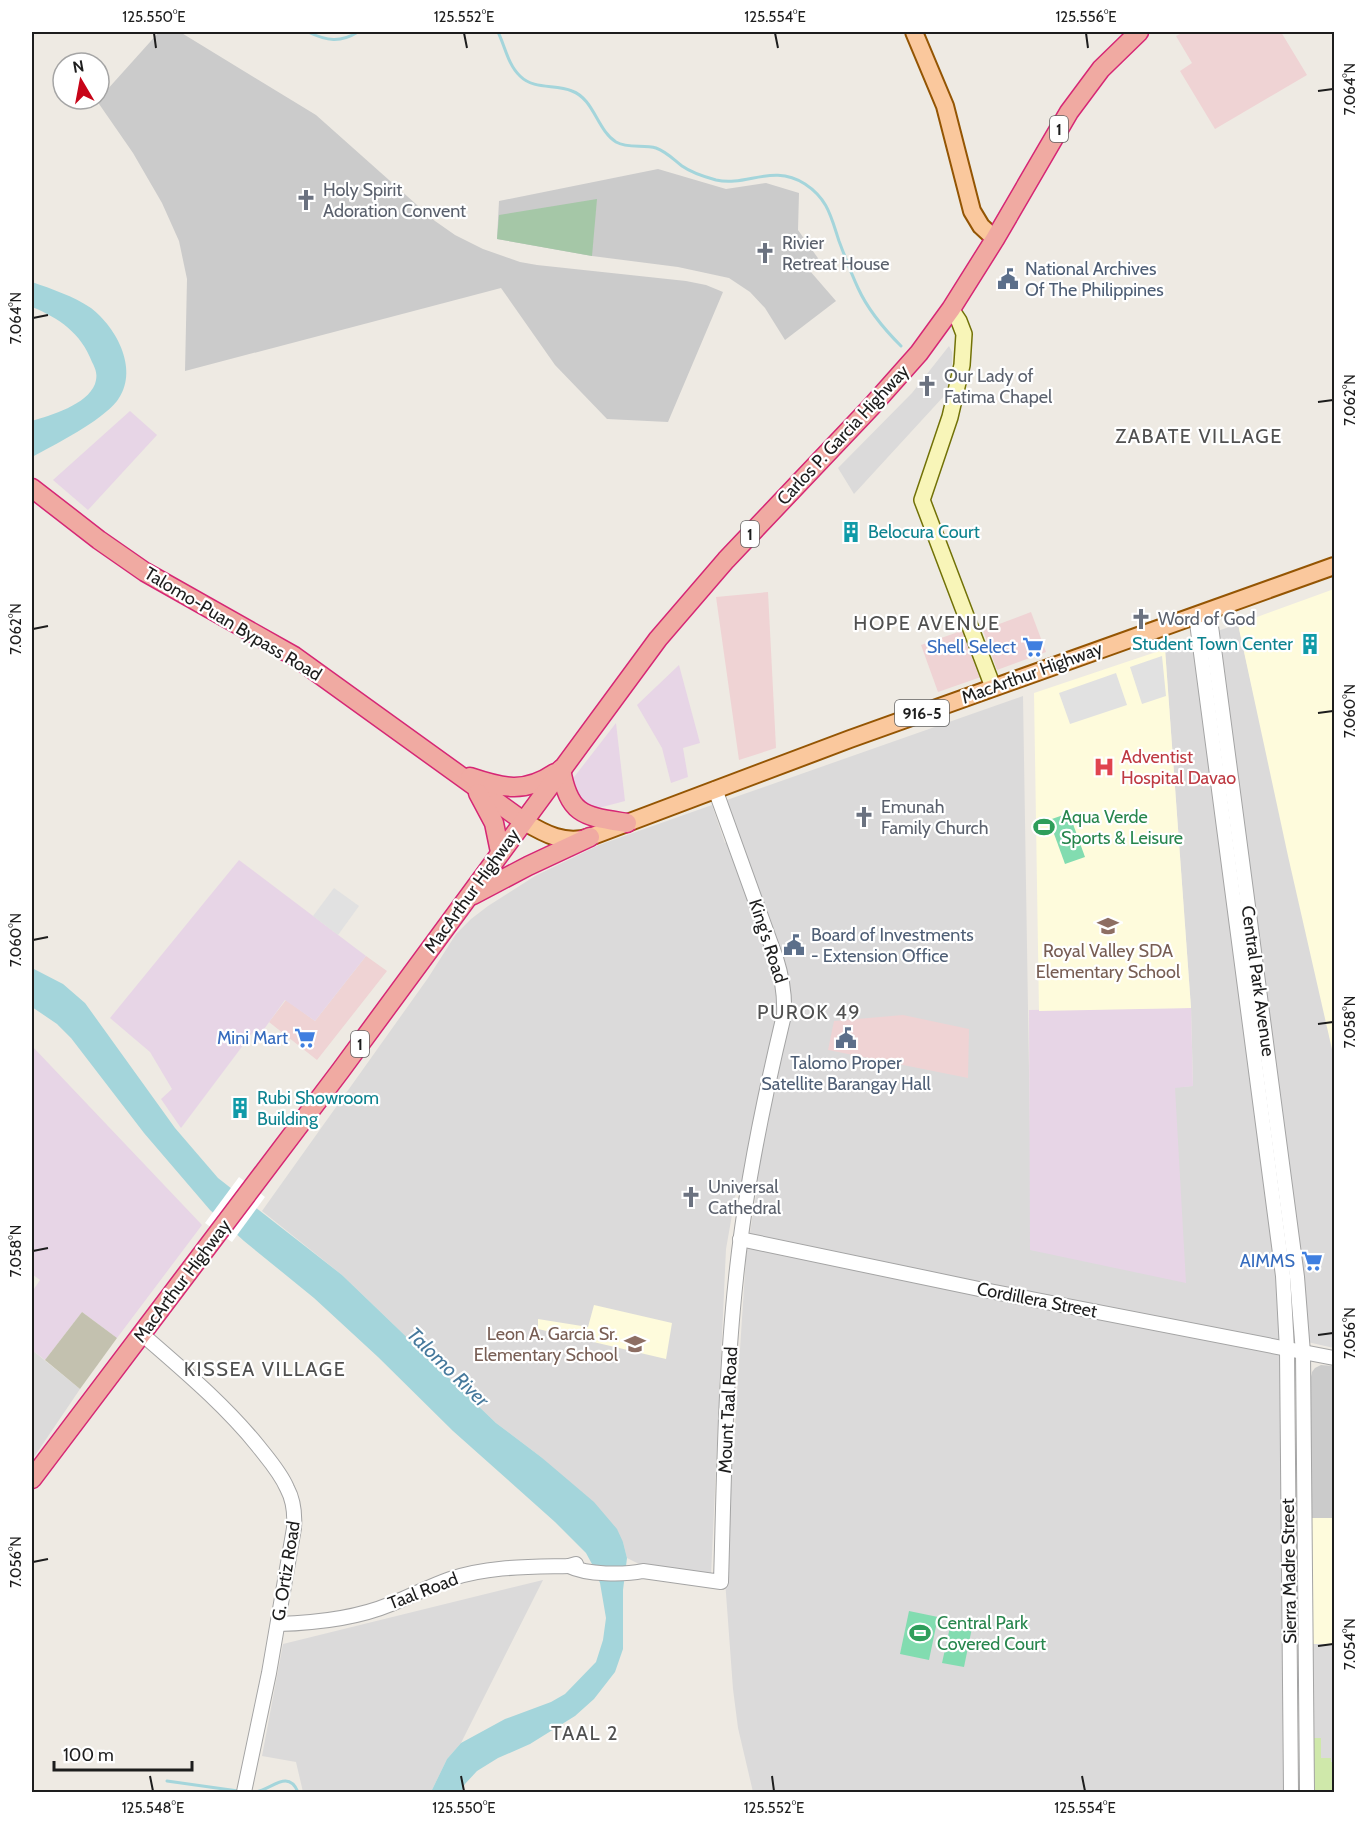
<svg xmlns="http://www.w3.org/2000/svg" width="1366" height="1824" viewBox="0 0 1366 1824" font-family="Cabin,sans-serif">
<rect width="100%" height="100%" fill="#eeeae3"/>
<g fill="#dbdada">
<polygon points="949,346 952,352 952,364 948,386 944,396 854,494 838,468 912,393"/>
<polygon points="1238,624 1334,1056 1334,1348 1281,1336 1286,1792 753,1792 738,1728 733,1689 725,1580 746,1257 756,1195 736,1192 726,1249 711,1576 641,1565 627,1558 623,1542 541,1457 496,1423 342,1275 262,1211 428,978 456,934 471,919 488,906 535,876 599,845 712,805 725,843 736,839 724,801 1023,696 1030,1133 1175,1087 1193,1086 1191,1008 1165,649"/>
<polygon points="32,1350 80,1389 32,1460"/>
<polygon points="543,1580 461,1743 447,1759 431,1792 303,1792 296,1762 262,1756 283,1644"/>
<rect x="1312" y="1644" width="22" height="148"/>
</g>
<g fill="#efd3d4">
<polygon points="1184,32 1281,32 1307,75 1215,129 1180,71 1192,63 1176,36"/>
<polygon points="768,592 776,748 739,760 716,597"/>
<polygon points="1031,612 1046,652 997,670 983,630"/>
<polygon points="964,630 981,677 938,692 921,645"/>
<polygon points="366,956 387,971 317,1060 269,1022 286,1000 315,1021"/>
<polygon points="903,1015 969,1029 968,1078 828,1050 834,1021"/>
</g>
<g fill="#e7d5e6">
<polygon points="130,411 157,435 88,510 53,480"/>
<polygon points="679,665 700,743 683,748 688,777 671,783 662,748 637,705"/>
<polygon points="616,723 625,801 591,810 579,802 571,781"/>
<polygon points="239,860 366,956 315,1021 285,1000 262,1032 256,1028 181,1128 161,1099 172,1089 150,1052 110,1018"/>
<polygon points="1191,1008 1193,1086 1175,1088 1186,1283 1030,1250 1029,1010"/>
<polygon points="32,1046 202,1225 117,1338 82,1312 45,1360 32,1350 32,1292 40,1280 32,1274"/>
</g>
<g fill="#fefbdc">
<polygon points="1334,589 1334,1058 1288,856 1238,624"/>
<polygon points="1165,649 1191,1008 1039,1011 1034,693"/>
<polygon points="594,1305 672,1323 666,1359 538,1329 538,1319 588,1327"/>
<polygon points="1310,1518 1334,1518 1334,1644 1312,1644"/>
</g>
<g fill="#cbcbcb">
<polygon points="159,32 180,32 316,115 435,221 455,235 483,249 520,262 537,265 686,281 706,285 723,292 668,422 607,419 555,365 501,288 185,371 187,279 179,241 162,203 133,153 97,101"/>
<polygon points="658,169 726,189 766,183 799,193 798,230 820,261 810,271 836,301 785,340 765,308 750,292 729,278 678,267 592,256 497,239 499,201"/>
<polygon points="1321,1365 1334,1366 1334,1518 1310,1518 1309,1387 1312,1372 1315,1368"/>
</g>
<polygon fill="#c3c1af" points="82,1312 117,1338 80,1389 45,1360"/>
<polygon fill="#cfe8aa" points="1312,1738 1321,1738 1321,1758 1331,1758 1331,1762 1334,1762 1334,1792 1312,1792"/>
<polygon fill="#a5c7a7" points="597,199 592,256 497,239 499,215"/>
<g fill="#82dcb0">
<polygon points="1069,813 1085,857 1065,864 1049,820"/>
<polygon points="909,1611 938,1617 929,1660 900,1654"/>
<polygon points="952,1618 973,1623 964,1667 942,1663"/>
</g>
<g fill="#e1e1e1">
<polygon points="1162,656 1166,696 1142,704 1130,667"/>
<polygon points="1116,673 1127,705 1070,724 1059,693"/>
<polygon points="334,888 359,906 338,935 313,916"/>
</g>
<g fill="#a4d5db">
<path d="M 32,282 C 52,289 73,296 91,308 C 117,328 140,371 117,401 C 100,422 56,444 32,457 L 32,421 C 51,415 87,405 95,384 C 98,375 96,370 92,362 C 81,333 59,318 32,307 Z"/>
<polygon points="32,968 63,984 85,1003 175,1128 218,1178 342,1275 496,1423 541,1457 594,1502 617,1529 623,1542 627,1558 623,1590 623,1649 615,1672 594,1699 575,1716 530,1744 498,1758 477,1771 465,1784 461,1792 431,1792 447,1759 461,1743 505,1719 551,1702 565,1694 596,1662 603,1640 606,1618 600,1583 592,1564 586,1553 555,1522 453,1431 378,1357 314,1298 244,1241 210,1210 144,1133 71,1038 57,1024 32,1007"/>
</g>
<polygon fill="#fff" points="239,1177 265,1197 232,1242 205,1223"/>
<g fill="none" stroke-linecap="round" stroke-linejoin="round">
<g stroke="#a4d5db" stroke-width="3">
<path d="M 308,32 C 327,41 340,43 358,32"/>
<path d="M 498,32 C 505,46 508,65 520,76 C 534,90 555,84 572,91 C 594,99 597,130 616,142 C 628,149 644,144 656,148 C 667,152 674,160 682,166 C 692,173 705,177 716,180 C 747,187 773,163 805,184 C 828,199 831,217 839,241 C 845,257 851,273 858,288 C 868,310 884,329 901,346"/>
<polyline points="167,1781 238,1791"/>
<path d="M 256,1792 C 272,1789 288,1769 298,1792"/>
</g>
<defs>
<g id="tertiary">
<polyline points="1209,611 1297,1277 1303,1353 1307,1792"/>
<polyline points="1196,615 1283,1276 1287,1350 1291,1792"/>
<polyline points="740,1239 979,1289 1334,1358"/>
<path d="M 143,1335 C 183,1370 224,1404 258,1446 C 269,1460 280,1472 287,1488 C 294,1501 295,1514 294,1528 L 269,1673 L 244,1792"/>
<path d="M 569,1566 C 587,1575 624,1575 643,1571 L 721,1582 C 724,1481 725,1379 736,1278 C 745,1189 763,1102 784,1015 C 785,995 782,977 776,958 L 715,789"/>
<path d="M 278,1624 C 316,1623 355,1619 391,1604 C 411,1596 430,1586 450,1579 C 489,1566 529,1567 569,1566 L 576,1564"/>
</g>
<polyline id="secondary" points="951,309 959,321 964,334 962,365 950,417 922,500 993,687"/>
<g id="primary">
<polyline points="914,32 945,106 972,211 981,226 995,239"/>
<path d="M 523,821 C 545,834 565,845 590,837 L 850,739 L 1334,566"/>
</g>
<g id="trunk">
<polyline points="32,488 99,540 145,572 294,656 523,821"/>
<path d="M 561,769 C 569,816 584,816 627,823"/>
<path d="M 470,777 C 503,788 524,794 555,773"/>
<polyline points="478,793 494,823 500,852"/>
<polyline points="473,895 528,866 590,837"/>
<polyline points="32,1479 341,1070 658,639 726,560 871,407 919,353 951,309 995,239 1069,112 1101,69 1139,32"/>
</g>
</defs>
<use href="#tertiary" stroke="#a4a4a4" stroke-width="16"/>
<use href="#secondary" stroke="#727207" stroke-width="18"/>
<use href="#primary" stroke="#945503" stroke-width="20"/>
<use href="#trunk" stroke="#d62775" stroke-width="21"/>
<use href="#tertiary" stroke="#fff" stroke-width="14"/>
<use href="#secondary" stroke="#f8f5b8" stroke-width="15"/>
<use href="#primary" stroke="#fac89d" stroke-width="16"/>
<use href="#trunk" stroke="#f0aaa2" stroke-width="18"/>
</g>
<path fill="none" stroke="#1d1d1d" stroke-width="2" d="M 154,33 L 156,48M 464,33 L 467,48M 775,33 L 778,48M 1086,33 L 1088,48M 1318,91 L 1333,89M 33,318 L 48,315M 1318,402 L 1333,400M 33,629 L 48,626M 1318,713 L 1333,711M 33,940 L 48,937M 1318,1024 L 1333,1022M 33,1251 L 48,1248M 1318,1335 L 1333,1333M 33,1562 L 48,1559M 1318,1646 L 1333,1644M 150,1776 L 153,1791M 461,1776 L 464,1791M 772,1776 L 774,1791M 1082,1776 L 1085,1791"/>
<defs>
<symbol id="church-bare" viewBox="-9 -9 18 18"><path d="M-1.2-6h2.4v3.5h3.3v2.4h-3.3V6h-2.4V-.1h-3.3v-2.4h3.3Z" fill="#6b7280" stroke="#fff" stroke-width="2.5" paint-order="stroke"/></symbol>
<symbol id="civic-bare" viewBox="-9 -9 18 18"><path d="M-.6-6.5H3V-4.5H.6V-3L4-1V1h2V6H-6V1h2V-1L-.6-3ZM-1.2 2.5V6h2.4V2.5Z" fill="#5c6f8a" stroke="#fff" stroke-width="2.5" paint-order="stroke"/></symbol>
<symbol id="building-bare" viewBox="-9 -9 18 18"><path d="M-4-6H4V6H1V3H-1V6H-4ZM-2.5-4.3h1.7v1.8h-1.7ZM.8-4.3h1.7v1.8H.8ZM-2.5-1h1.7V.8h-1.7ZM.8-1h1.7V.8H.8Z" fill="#0f9aa8" stroke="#fff" stroke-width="2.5" paint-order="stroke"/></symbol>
<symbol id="supermarket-bare" viewBox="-9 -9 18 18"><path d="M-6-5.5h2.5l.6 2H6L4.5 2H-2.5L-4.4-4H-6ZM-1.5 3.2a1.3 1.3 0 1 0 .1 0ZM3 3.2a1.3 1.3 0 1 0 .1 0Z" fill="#3f7fe0" stroke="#fff" stroke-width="2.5" paint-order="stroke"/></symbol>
<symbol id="hospital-bare" viewBox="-9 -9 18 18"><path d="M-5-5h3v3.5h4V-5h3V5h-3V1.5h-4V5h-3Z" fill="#e0444e" stroke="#fff" stroke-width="2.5" paint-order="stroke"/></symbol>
<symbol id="stadium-bare" viewBox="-9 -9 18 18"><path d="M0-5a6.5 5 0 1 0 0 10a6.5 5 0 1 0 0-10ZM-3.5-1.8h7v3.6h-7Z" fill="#2e9e5b" stroke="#fff" stroke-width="2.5" paint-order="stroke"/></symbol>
<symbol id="school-bare" viewBox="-9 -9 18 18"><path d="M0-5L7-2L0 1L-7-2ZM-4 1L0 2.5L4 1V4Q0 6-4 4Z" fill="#8d6e63" stroke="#fff" stroke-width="2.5" paint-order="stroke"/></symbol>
</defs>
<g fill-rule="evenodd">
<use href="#church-bare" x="291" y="185" width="30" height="30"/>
<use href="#church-bare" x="750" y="238" width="30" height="30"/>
<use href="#civic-bare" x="993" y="264" width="30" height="30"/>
<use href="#church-bare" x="912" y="371" width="30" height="30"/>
<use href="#building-bare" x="836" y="517" width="30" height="30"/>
<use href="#church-bare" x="1126" y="604" width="30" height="30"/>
<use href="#building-bare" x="1295" y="629" width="30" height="30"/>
<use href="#supermarket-bare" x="1018" y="632" width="30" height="30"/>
<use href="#hospital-bare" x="1089" y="752" width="30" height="30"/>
<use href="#church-bare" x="849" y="802" width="30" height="30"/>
<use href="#stadium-bare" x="1029" y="812" width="30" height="30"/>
<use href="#school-bare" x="1093" y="911" width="30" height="30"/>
<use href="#civic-bare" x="779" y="930" width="30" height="30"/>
<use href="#supermarket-bare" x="290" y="1023" width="30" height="30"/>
<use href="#civic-bare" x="831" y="1023" width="30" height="30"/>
<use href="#building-bare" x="225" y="1093" width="30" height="30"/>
<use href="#church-bare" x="676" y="1182" width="30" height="30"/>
<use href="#supermarket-bare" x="1297" y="1246" width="30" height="30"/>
<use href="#school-bare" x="620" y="1329" width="30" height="30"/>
<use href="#stadium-bare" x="905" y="1618" width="30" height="30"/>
</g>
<g text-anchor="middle" stroke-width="4.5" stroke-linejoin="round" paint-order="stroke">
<g fill="#fff" stroke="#616161" stroke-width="1.5">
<rect x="1050" y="116" width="18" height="26" rx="4.5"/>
<rect x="741" y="521" width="18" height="26" rx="4.5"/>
<rect x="895" y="700" width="54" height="26" rx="4.5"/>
<rect x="351" y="1031" width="18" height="26" rx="4.5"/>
</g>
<g font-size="16" font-weight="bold" fill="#1d1d1d">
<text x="1059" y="135">1</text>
<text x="750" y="540">1</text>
<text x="922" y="719">916-5</text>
<text x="360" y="1050">1</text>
</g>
<g font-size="18" fill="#5b616d" stroke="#fff" text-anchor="start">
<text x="323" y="196">Holy Spirit<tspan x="323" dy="21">Adoration Convent</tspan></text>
<text x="782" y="249">Rivier<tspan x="782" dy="21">Retreat House</tspan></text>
<text x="944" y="382">Our Lady of<tspan x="944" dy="21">Fatima Chapel</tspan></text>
<text x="1158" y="625">Word of God</text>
<text x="881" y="813">Emunah<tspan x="881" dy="21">Family Church</tspan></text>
<text x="708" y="1193">Universal<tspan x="708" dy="21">Cathedral</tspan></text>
</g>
<g font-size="18" fill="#4e5e75" stroke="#fff" text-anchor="start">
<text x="1025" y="275">National Archives<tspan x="1025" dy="21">Of The Philippines</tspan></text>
<text x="811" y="941">Board of Investments<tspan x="811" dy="21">- Extension Office</tspan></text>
<text x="846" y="1069" text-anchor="middle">Talomo Proper<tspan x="846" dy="21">Satellite Barangay Hall</tspan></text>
</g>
<g font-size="18" fill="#1d1d1d" stroke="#fff">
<text transform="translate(843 435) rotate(-47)" y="6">Carlos P. Garcia Highway</text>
<text transform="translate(233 624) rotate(31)" y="6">Talomo-Puan Bypass Road</text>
<text transform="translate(1032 673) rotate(-20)" y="6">MacArthur Highway</text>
<text transform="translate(472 891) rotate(-54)" y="6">MacArthur Highway</text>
<text transform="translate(768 941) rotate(72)" y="6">King's Road</text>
<text transform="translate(1258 981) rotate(82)" y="6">Central Park Avenue</text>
<text transform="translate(182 1281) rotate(-53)" y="6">MacArthur Highway</text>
<text transform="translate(1037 1300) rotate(11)" y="6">Cordillera Street</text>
<text transform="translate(728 1410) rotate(-87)" y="6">Mount Taal Road</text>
<text transform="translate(286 1571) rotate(-81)" y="6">G. Ortiz Road</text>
<text transform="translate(1289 1571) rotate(-91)" y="6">Sierra Madre Street</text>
<text transform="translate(423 1591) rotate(-21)" y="6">Taal Road</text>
</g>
<g font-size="18" fill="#0d838f" stroke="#fff" text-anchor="start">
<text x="868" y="538">Belocura Court</text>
<text x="1293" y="650" text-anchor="end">Student Town Center</text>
<text x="257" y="1104">Rubi Showroom<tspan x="257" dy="21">Building</tspan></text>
</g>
<g font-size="18" fill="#366cbe" stroke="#fff" text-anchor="end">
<text x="1016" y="653">Shell Select</text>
<text x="288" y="1044">Mini Mart</text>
<text x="1295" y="1267">AIMMS</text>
</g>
<g font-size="18" fill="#be3a42" stroke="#fff" text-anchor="start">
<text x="1121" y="763">Adventist<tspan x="1121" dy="21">Hospital Davao</tspan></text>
</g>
<g font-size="18" fill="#27864d" stroke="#fff" text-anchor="start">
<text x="1061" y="823">Aqua Verde<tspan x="1061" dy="21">Sports &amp; Leisure</tspan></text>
<text x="937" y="1629">Central Park<tspan x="937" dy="21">Covered Court</tspan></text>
</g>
<g font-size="18" fill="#785e54" stroke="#fff">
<text x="1108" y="957">Royal Valley SDA<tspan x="1108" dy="21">Elementary School</tspan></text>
<text x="618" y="1340" text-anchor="end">Leon A. Garcia Sr.<tspan x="618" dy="21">Elementary School</tspan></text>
</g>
<g font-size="20" letter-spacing="1.5" fill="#505050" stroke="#fff">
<text x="1199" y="443">ZABATE VILLAGE</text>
<text x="927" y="630">HOPE AVENUE</text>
<text x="809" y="1019">PUROK 49</text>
<text x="265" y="1376">KISSEA VILLAGE</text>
<text x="585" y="1740">TAAL 2</text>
</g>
<g font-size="20" font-style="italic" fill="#46799c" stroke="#fff">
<text transform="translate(448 1367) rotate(44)" y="7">Talomo River</text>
</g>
</g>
<rect width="1366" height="1824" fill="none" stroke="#ffffff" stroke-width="66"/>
<g transform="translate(81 81) rotate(350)"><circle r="28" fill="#ffffff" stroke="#a5a5a5" stroke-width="1.5"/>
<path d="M0-4.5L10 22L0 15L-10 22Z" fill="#c70418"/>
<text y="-9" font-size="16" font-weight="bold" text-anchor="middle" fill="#1d1d1d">N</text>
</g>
<path d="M54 1761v9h138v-9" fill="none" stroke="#1d1d1d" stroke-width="3"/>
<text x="63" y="1761" font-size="18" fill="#1d1d1d" stroke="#ffffff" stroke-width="4.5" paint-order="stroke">100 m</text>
<rect x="33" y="33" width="1300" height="1758" fill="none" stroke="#1d1d1d" stroke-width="2"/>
<g font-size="15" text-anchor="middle" fill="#1d1d1d">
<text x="154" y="22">125.550°E</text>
<text x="464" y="22">125.552°E</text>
<text x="775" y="22">125.554°E</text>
<text x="1086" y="22">125.556°E</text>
<text transform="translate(1350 89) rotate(-90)" y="5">7.064°N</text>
<text transform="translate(16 318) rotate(-90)" y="5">7.064°N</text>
<text transform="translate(1350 400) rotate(-90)" y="5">7.062°N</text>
<text transform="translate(16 629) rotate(-90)" y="5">7.062°N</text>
<text transform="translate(1350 711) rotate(-90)" y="5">7.060°N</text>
<text transform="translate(16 940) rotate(-90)" y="5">7.060°N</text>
<text transform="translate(1350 1022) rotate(-90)" y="5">7.058°N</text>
<text transform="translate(16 1251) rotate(-90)" y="5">7.058°N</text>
<text transform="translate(1350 1333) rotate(-90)" y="5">7.056°N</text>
<text transform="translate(16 1562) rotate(-90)" y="5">7.056°N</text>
<text transform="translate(1350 1644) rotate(-90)" y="5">7.054°N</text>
<text x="153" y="1813">125.548°E</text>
<text x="464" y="1813">125.550°E</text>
<text x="774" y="1813">125.552°E</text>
<text x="1085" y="1813">125.554°E</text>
</g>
</svg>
